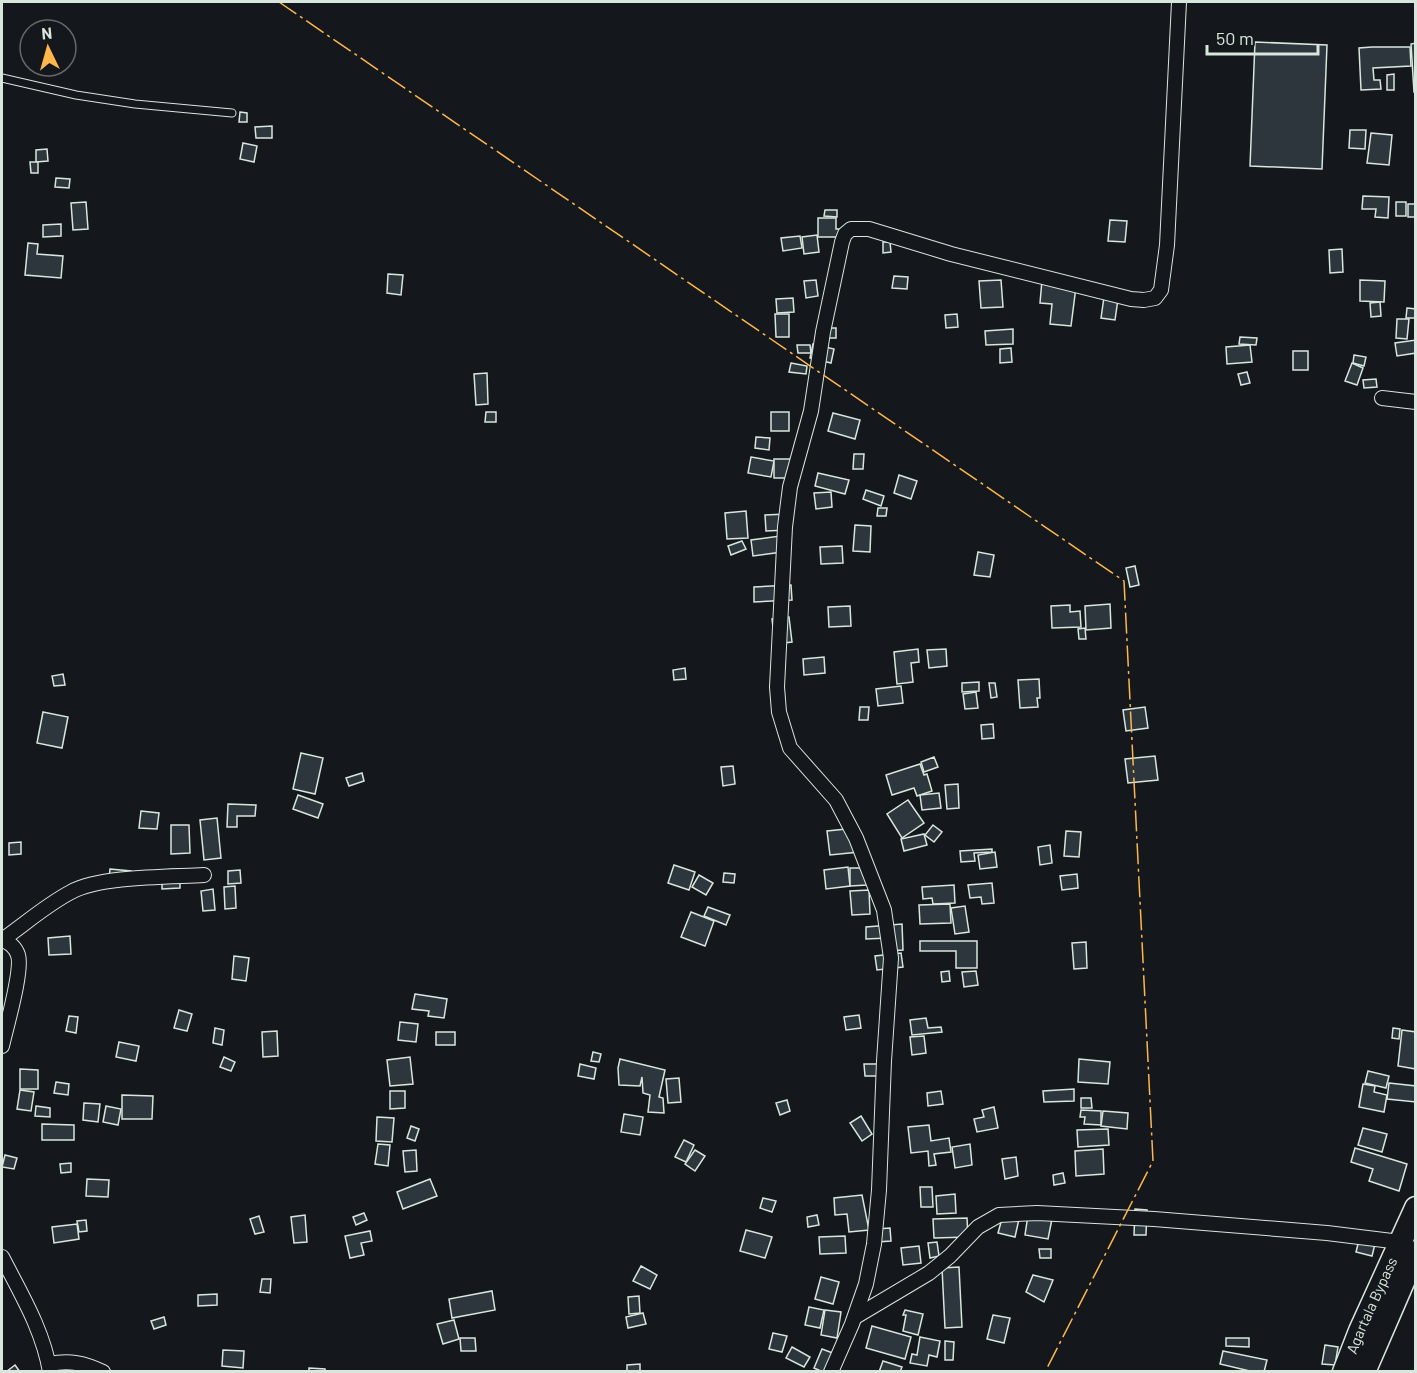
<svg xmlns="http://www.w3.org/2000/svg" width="1417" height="1373" viewBox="0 0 1417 1373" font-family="Barlow,sans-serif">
<rect width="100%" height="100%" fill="#14181c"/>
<g fill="#2c363c" stroke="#d8e6dc" stroke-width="1.5">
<polygon points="1255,42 1327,45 1322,169 1250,166"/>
<polygon points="1416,43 1416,92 1414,92 1411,44"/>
<polygon points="1372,47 1410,47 1411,66 1373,68 1374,80 1380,80 1381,89 1361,90 1359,48"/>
<polygon points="1394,74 1394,90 1387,90 1387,75"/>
<polygon points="240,112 247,113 247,122 239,122"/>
<polygon points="272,126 272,138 256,138 255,127"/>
<polygon points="1350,130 1366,130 1365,149 1349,148"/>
<polygon points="1371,133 1392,135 1389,165 1367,163"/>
<polygon points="243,143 257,146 254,162 240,159"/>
<polygon points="47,149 48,161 36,162 36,150"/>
<polygon points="30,162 38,162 38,173 31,173"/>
<polygon points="56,178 70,179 69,188 55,187"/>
<polygon points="1363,196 1389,197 1388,218 1375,217 1376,209 1362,209"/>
<polygon points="86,202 88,229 73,230 71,203"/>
<rect x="1396" y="202" width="10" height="14"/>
<rect x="1408" y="204" width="8" height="13"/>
<polygon points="825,210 837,210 837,217 824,216"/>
<polygon points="818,218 836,218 836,229 843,229 843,237 818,237"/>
<polygon points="1110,220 1127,221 1125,242 1108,241"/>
<polygon points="61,224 61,236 43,237 43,225"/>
<polygon points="817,235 819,252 804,254 802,237"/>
<polygon points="800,236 802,248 783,251 781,238"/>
<polygon points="883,242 890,242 891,252 883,253"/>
<polygon points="28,243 38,244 37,254 63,256 61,278 25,275"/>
<polygon points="1342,249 1343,272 1330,273 1329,250"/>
<polygon points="388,274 403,275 401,295 387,293"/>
<polygon points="894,276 908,277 907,289 892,288"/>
<polygon points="1077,279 1071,326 1050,324 1052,304 1040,303 1042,280"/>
<polygon points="816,280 818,296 806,298 804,281"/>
<polygon points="1001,280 1003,307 981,308 979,281"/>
<polygon points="1360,280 1385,281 1384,302 1360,301"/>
<polygon points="1104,297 1118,299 1115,320 1101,318"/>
<polygon points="793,298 794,312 777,313 776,299"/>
<polygon points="1380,302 1381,316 1371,317 1370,303"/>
<polygon points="1407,308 1416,309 1416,318 1406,318"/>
<polygon points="775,314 789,314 789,337 776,337"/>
<polygon points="957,314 958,327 946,328 945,315"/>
<polygon points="1397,319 1409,319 1407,339 1396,338"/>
<polygon points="821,328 836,328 836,338 822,338"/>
<polygon points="1013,329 1013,344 986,345 985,331"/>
<polygon points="1240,337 1257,338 1256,345 1239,344"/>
<polygon points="1416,340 1416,353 1397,356 1395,343"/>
<polygon points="813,344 834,349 831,363 810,358"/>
<polygon points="797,345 810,345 811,353 798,353"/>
<polygon points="1250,345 1252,362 1227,364 1226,347"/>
<polygon points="1011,348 1012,362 1000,363 1000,349"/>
<rect x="1293" y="351" width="15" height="19"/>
<polygon points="1354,355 1366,357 1364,366 1353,363"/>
<polygon points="791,363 807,366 806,374 789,372"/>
<polygon points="1352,363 1363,368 1357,385 1345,381"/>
<polygon points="1247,372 1250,383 1241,385 1238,374"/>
<polygon points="487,373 488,404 476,405 474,374"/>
<polygon points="1376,379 1377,387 1364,388 1363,380"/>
<polygon points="486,412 496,412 496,422 485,422"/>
<rect x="771" y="412" width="18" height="19"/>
<polygon points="833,413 860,420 855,439 828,431"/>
<polygon points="756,437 770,438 769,450 755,448"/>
<polygon points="854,454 864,454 863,469 853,469"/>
<polygon points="751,457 774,461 771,477 748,473"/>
<rect x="774" y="459" width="19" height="19"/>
<polygon points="818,473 849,480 845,494 815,486"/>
<polygon points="899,475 917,481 911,499 894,493"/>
<polygon points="866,490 884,496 881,506 863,499"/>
<polygon points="831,492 832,507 816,509 814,493"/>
<polygon points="878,508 887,508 886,516 877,516"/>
<polygon points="746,511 748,538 727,539 725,513"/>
<polygon points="787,514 788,530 766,531 765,515"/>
<polygon points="855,525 871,526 870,552 853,551"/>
<polygon points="780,536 782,552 753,556 751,540"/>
<polygon points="742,541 746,549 731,555 728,546"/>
<polygon points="842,546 843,563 821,564 820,547"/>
<polygon points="978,552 994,555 990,577 974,575"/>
<polygon points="1135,566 1139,585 1130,587 1126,568"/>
<polygon points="791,585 792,600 754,602 754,587"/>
<polygon points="1110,604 1111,628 1086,630 1085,606"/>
<polygon points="1070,605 1070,612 1080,611 1081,627 1052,628 1051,606"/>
<polygon points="850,606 851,626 829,627 828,607"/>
<polygon points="789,617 792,642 775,644 772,619"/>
<polygon points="1085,628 1086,639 1079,639 1078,629"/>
<polygon points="918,649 919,662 911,663 913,682 897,684 894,652"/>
<polygon points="946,649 947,666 929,668 927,650"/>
<polygon points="824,657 825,673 804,675 803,659"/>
<polygon points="685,668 686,679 674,680 673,670"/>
<polygon points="63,674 65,685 54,686 52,676"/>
<polygon points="1039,679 1040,698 1037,698 1038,707 1020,708 1018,680"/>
<polygon points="979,682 979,691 962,692 962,683"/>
<polygon points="989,683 995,683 997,697 991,698"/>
<polygon points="901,686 903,703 878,706 876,689"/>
<polygon points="976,692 978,708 965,709 963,694"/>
<polygon points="860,707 869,707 868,720 859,720"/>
<polygon points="1145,707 1148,728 1126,731 1123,710"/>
<polygon points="43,712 68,717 62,748 37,743"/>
<polygon points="993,724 994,738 982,739 981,725"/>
<polygon points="301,753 323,758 315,794 293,789"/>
<polygon points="1155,756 1158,780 1128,783 1125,759"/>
<polygon points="934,757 938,767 924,772 921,762"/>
<polygon points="920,764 924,775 927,774 932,791 917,796 914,788 892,795 886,775"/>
<polygon points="733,766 735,784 723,786 721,767"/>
<polygon points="362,773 364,781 349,786 346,778"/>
<polygon points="958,784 959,808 947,809 945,785"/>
<polygon points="939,793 941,808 922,810 920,795"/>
<polygon points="298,795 323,804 318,818 293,809"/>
<polygon points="908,800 924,823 902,838 887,814"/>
<polygon points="228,804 256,805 255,816 237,816 237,827 227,827"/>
<polygon points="141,811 159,813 157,829 139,828"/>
<polygon points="217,818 221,858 204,860 200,820"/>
<polygon points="171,825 189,825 190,853 171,854"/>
<polygon points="933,825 942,832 934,842 925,835"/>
<polygon points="856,828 859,852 830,855 827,831"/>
<polygon points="1066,831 1081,832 1079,857 1064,856"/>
<polygon points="924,834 927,845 904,851 901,839"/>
<polygon points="21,842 21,854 9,855 9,843"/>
<polygon points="1050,845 1052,863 1040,865 1038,847"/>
<polygon points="992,849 992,852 974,853 975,861 961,862 960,851"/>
<polygon points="995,852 997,867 980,869 978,855"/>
<polygon points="674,865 695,872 689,890 668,883"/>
<polygon points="848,867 850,886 826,889 824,870"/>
<polygon points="850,868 866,868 867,885 850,886"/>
<polygon points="110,869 131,871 130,881 109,879"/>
<polygon points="180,869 180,888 162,889 162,870"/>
<polygon points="240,870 241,883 228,884 228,871"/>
<polygon points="724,873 735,874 734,883 723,882"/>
<polygon points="1077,874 1078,888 1062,890 1060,876"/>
<polygon points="699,875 713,883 706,895 692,887"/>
<polygon points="992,883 994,903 982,904 981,897 970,898 968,885"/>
<polygon points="954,885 955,903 933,904 932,898 923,899 922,887"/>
<polygon points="235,886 236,908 225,909 224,887"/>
<polygon points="213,889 215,910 203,911 201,891"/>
<polygon points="869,890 870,914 852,915 850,891"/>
<polygon points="950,904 951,923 920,924 919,905"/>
<polygon points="965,906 969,932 955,934 951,908"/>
<polygon points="708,907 730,915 726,925 704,916"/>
<polygon points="691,912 714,921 705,946 681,937"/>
<polygon points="902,924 903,950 888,951 888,938 866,939 866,927"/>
<polygon points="70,936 71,954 49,955 48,938"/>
<polygon points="920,941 977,941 977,968 956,968 956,951 920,951"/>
<polygon points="1086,942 1087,968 1074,969 1072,943"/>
<polygon points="901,953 903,967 877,970 875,956"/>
<polygon points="234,956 249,958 246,981 232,979"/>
<polygon points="949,971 950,981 942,982 941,972"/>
<polygon points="976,971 978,985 964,987 962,972"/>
<polygon points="415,994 447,999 444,1018 428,1016 429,1011 412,1009"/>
<polygon points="179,1010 192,1014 187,1031 174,1028"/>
<polygon points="859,1015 861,1028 846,1030 844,1017"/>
<polygon points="69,1016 78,1017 76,1033 66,1031"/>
<polygon points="926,1018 928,1028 941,1027 942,1032 912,1035 910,1020"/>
<polygon points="400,1022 418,1024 416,1042 398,1040"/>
<polygon points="215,1028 224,1030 222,1045 213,1043"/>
<polygon points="1393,1028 1400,1029 1399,1039 1392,1038"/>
<polygon points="1402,1030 1416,1032 1416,1069 1398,1066"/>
<polygon points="277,1031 278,1056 263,1057 262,1032"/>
<rect x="436" y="1032" width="19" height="13"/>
<polygon points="924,1036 926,1053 912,1055 910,1037"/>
<polygon points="119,1042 139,1046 136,1061 116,1057"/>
<polygon points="593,1052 601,1054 599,1062 591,1061"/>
<polygon points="224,1057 235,1062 231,1071 220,1067"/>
<polygon points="410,1057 413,1084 390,1086 387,1060"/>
<polygon points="620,1059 665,1070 659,1097 663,1098 664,1113 648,1112 650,1095 643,1093 642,1077 640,1086 619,1085 618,1068"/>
<polygon points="1079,1059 1110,1062 1108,1084 1078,1082"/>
<polygon points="580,1064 596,1068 594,1079 578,1076"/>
<polygon points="864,1064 879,1064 880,1076 865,1076"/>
<polygon points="20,1069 38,1070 38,1089 20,1089"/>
<polygon points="1368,1071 1389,1076 1386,1088 1365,1083"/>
<polygon points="679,1078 681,1102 668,1103 666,1079"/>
<polygon points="56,1082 69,1084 68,1095 54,1093"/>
<polygon points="1389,1083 1416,1086 1416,1102 1387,1099"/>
<polygon points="1363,1084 1375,1086 1374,1092 1387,1095 1384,1112 1359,1107"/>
<polygon points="1074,1089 1074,1101 1044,1102 1043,1091"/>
<polygon points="20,1090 34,1092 31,1111 17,1109"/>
<polygon points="390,1091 405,1091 405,1108 390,1109"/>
<polygon points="941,1091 943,1104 928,1106 927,1093"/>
<polygon points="122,1095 153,1096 152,1119 122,1119"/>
<polygon points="1081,1098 1091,1098 1092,1108 1081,1108"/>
<polygon points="787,1100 790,1111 780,1115 776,1103"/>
<polygon points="84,1103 100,1104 98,1122 83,1120"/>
<polygon points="36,1106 50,1108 50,1117 35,1116"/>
<polygon points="106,1106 121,1109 118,1125 103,1122"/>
<polygon points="994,1107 998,1128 977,1132 974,1119 984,1117 982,1110"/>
<polygon points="1081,1110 1101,1111 1101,1125 1084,1124 1085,1117 1080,1117"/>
<polygon points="1103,1111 1128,1113 1127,1129 1101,1126"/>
<polygon points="624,1114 643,1117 640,1135 621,1132"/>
<polygon points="861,1116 872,1134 862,1141 850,1123"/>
<polygon points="377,1117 394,1118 392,1142 376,1141"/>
<polygon points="42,1124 74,1125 74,1140 42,1140"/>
<polygon points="929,1125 931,1141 949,1138 951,1152 934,1154 936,1165 929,1166 928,1151 911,1153 908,1127"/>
<polygon points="411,1126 419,1129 415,1141 407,1138"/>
<polygon points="1363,1128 1387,1134 1382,1152 1358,1145"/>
<polygon points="1108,1129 1109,1145 1078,1147 1077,1130"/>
<polygon points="684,1140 694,1145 686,1162 675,1157"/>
<polygon points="378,1144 390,1145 388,1166 375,1164"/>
<polygon points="970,1144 972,1165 955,1168 952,1147"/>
<polygon points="1355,1148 1407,1164 1399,1191 1369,1181 1373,1169 1351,1162"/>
<polygon points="1103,1149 1104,1174 1076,1176 1075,1151"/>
<polygon points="416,1150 417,1171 405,1172 403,1151"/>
<polygon points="695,1150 705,1156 695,1171 685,1164"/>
<polygon points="5,1155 17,1158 14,1169 2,1167"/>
<polygon points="1016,1157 1018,1176 1005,1179 1002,1159"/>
<polygon points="71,1163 71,1172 61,1173 60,1164"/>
<polygon points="1063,1173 1065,1183 1054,1185 1053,1175"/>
<polygon points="87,1179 109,1180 108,1197 86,1196"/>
<polygon points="430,1179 437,1196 403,1209 397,1192"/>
<polygon points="920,1187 932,1187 933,1207 921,1207"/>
<polygon points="955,1194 956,1213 937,1214 936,1196"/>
<polygon points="862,1195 869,1230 849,1232 847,1214 835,1215 834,1198"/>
<polygon points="763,1198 776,1201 772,1212 760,1208"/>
<polygon points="1135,1209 1147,1210 1146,1235 1134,1235"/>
<polygon points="364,1213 367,1220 356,1225 353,1217"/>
<polygon points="305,1215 307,1242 294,1243 291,1217"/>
<polygon points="817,1215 819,1225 808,1227 807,1217"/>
<polygon points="1003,1215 1019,1219 1015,1237 998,1233"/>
<polygon points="1028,1215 1052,1219 1048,1239 1025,1235"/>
<polygon points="259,1216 264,1232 255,1234 250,1219"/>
<polygon points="967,1218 968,1237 934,1238 933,1219"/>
<polygon points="86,1220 87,1231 79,1232 77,1221"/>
<polygon points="77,1224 79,1239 54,1243 52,1227"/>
<polygon points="890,1228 891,1241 877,1242 876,1229"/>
<polygon points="746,1230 772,1237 765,1258 740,1251"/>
<polygon points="370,1231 372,1241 361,1243 364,1255 350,1258 345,1236"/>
<polygon points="1361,1232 1377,1236 1372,1256 1356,1252"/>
<polygon points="845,1236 846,1253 820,1254 819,1237"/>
<polygon points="937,1242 939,1256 930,1258 928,1243"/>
<polygon points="919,1246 921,1263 903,1265 901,1248"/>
<polygon points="1039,1249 1051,1249 1051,1258 1040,1258"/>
<polygon points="641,1266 657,1275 650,1289 633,1281"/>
<polygon points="959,1267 962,1327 945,1328 942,1268"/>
<polygon points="1033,1275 1053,1280 1044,1302 1026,1292"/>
<polygon points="821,1277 839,1282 833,1304 815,1299"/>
<polygon points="262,1279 271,1279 270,1293 260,1292"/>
<polygon points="492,1291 495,1310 452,1318 449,1299"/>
<polygon points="217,1294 217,1305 198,1306 198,1295"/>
<polygon points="639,1296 640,1313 629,1314 628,1297"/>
<polygon points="809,1307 824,1310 820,1328 805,1325"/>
<polygon points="825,1310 841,1312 837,1338 821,1335"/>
<polygon points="905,1310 923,1314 918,1335 903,1331 906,1315 903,1315"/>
<polygon points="643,1313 646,1324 628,1328 626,1317"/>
<polygon points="993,1315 1010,1318 1004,1343 987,1339"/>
<polygon points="164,1317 166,1325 154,1329 151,1321"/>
<polygon points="454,1320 459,1339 443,1344 437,1324"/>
<polygon points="872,1326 911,1337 905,1359 866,1348"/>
<polygon points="773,1333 787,1336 782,1352 769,1349"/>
<polygon points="920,1337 940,1341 937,1357 929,1355 927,1366 910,1363 912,1354 917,1355"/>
<polygon points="460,1338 475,1338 476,1351 461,1351"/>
<polygon points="1226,1338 1249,1338 1249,1347 1226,1346"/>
<polygon points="945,1341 954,1342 953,1360 945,1360"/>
<polygon points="1325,1345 1338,1347 1335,1365 1322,1364"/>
<polygon points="792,1347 810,1357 804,1367 786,1358"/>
<polygon points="822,1349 838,1355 832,1372 823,1372 814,1368"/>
<polygon points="223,1350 244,1351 243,1368 222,1366"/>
<polygon points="1223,1351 1267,1360 1264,1372 1254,1372 1220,1364"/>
<polygon points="883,1361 902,1367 900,1372 879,1372"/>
<polygon points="640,1364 640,1372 627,1372 627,1365"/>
<polygon points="15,1365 20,1372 6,1372"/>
<polygon points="309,1368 325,1369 325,1372 309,1372"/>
</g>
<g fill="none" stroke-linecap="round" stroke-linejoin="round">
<defs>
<polyline id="service" points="2,78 76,95 135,104 232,113"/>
<g id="minor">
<polyline points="1382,398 1416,402"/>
<path d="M 2,939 C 9,943 15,946 18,955 C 23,970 6,1028 2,1046"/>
<path d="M 2,940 C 25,924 46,905 71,892 C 100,876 169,877 204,875"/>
<path d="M 2,1257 C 21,1294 43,1330 50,1372"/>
<polyline points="855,1317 929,1273 950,1256 978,1227 999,1215 1037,1213 1154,1219 1327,1233 1400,1242"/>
<path d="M 49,1364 C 70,1360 84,1363 103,1372"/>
<polyline points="831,1372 852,1324 866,1284 874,1244 879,1190 884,1061 891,958 884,910 856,838 836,800 790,748 779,712 777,687 785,527 790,487 811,411 823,332 842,242 845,234 851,229 869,229 951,254 1131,299 1144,300 1155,298 1161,290 1167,245 1179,2"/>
</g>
<g id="trunk">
<path id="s1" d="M 1344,1372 L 1360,1331 L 1416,1208"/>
<polyline points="1364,1372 1416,1252"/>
</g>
</defs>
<use href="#service" stroke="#d8e6dc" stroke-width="9"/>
<use href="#minor" stroke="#d8e6dc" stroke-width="16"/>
<use href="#trunk" stroke="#d8e6dc" stroke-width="25"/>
<use href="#service" stroke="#14181c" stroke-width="7"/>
<use href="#minor" stroke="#14181c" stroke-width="14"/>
<use href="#trunk" stroke="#14181c" stroke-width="22"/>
<polyline stroke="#ffb74d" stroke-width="1.5" stroke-dasharray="21 4.5 3 4.5" stroke-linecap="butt" points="279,2 1124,581 1153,1161 1045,1372"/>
</g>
<g text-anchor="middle" stroke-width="4.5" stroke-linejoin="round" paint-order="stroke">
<g font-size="15" fill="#d8e6dc" stroke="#14181c">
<text dy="5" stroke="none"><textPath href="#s1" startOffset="72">Agartala Bypass</textPath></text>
</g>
</g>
<rect width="1417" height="1373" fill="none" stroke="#d8e6dc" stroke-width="6"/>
<g transform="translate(48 48) rotate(355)"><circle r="28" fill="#14181c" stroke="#626a69" stroke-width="1.5"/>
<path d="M0-4.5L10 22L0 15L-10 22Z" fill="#ffb74d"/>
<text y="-9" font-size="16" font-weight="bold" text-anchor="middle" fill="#d8e6dc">N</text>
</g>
<path d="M1207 45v9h111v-9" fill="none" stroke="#d8e6dc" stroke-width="3"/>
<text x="1216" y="45" font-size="18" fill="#d8e6dc" stroke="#14181c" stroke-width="4.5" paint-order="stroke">50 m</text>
</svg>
